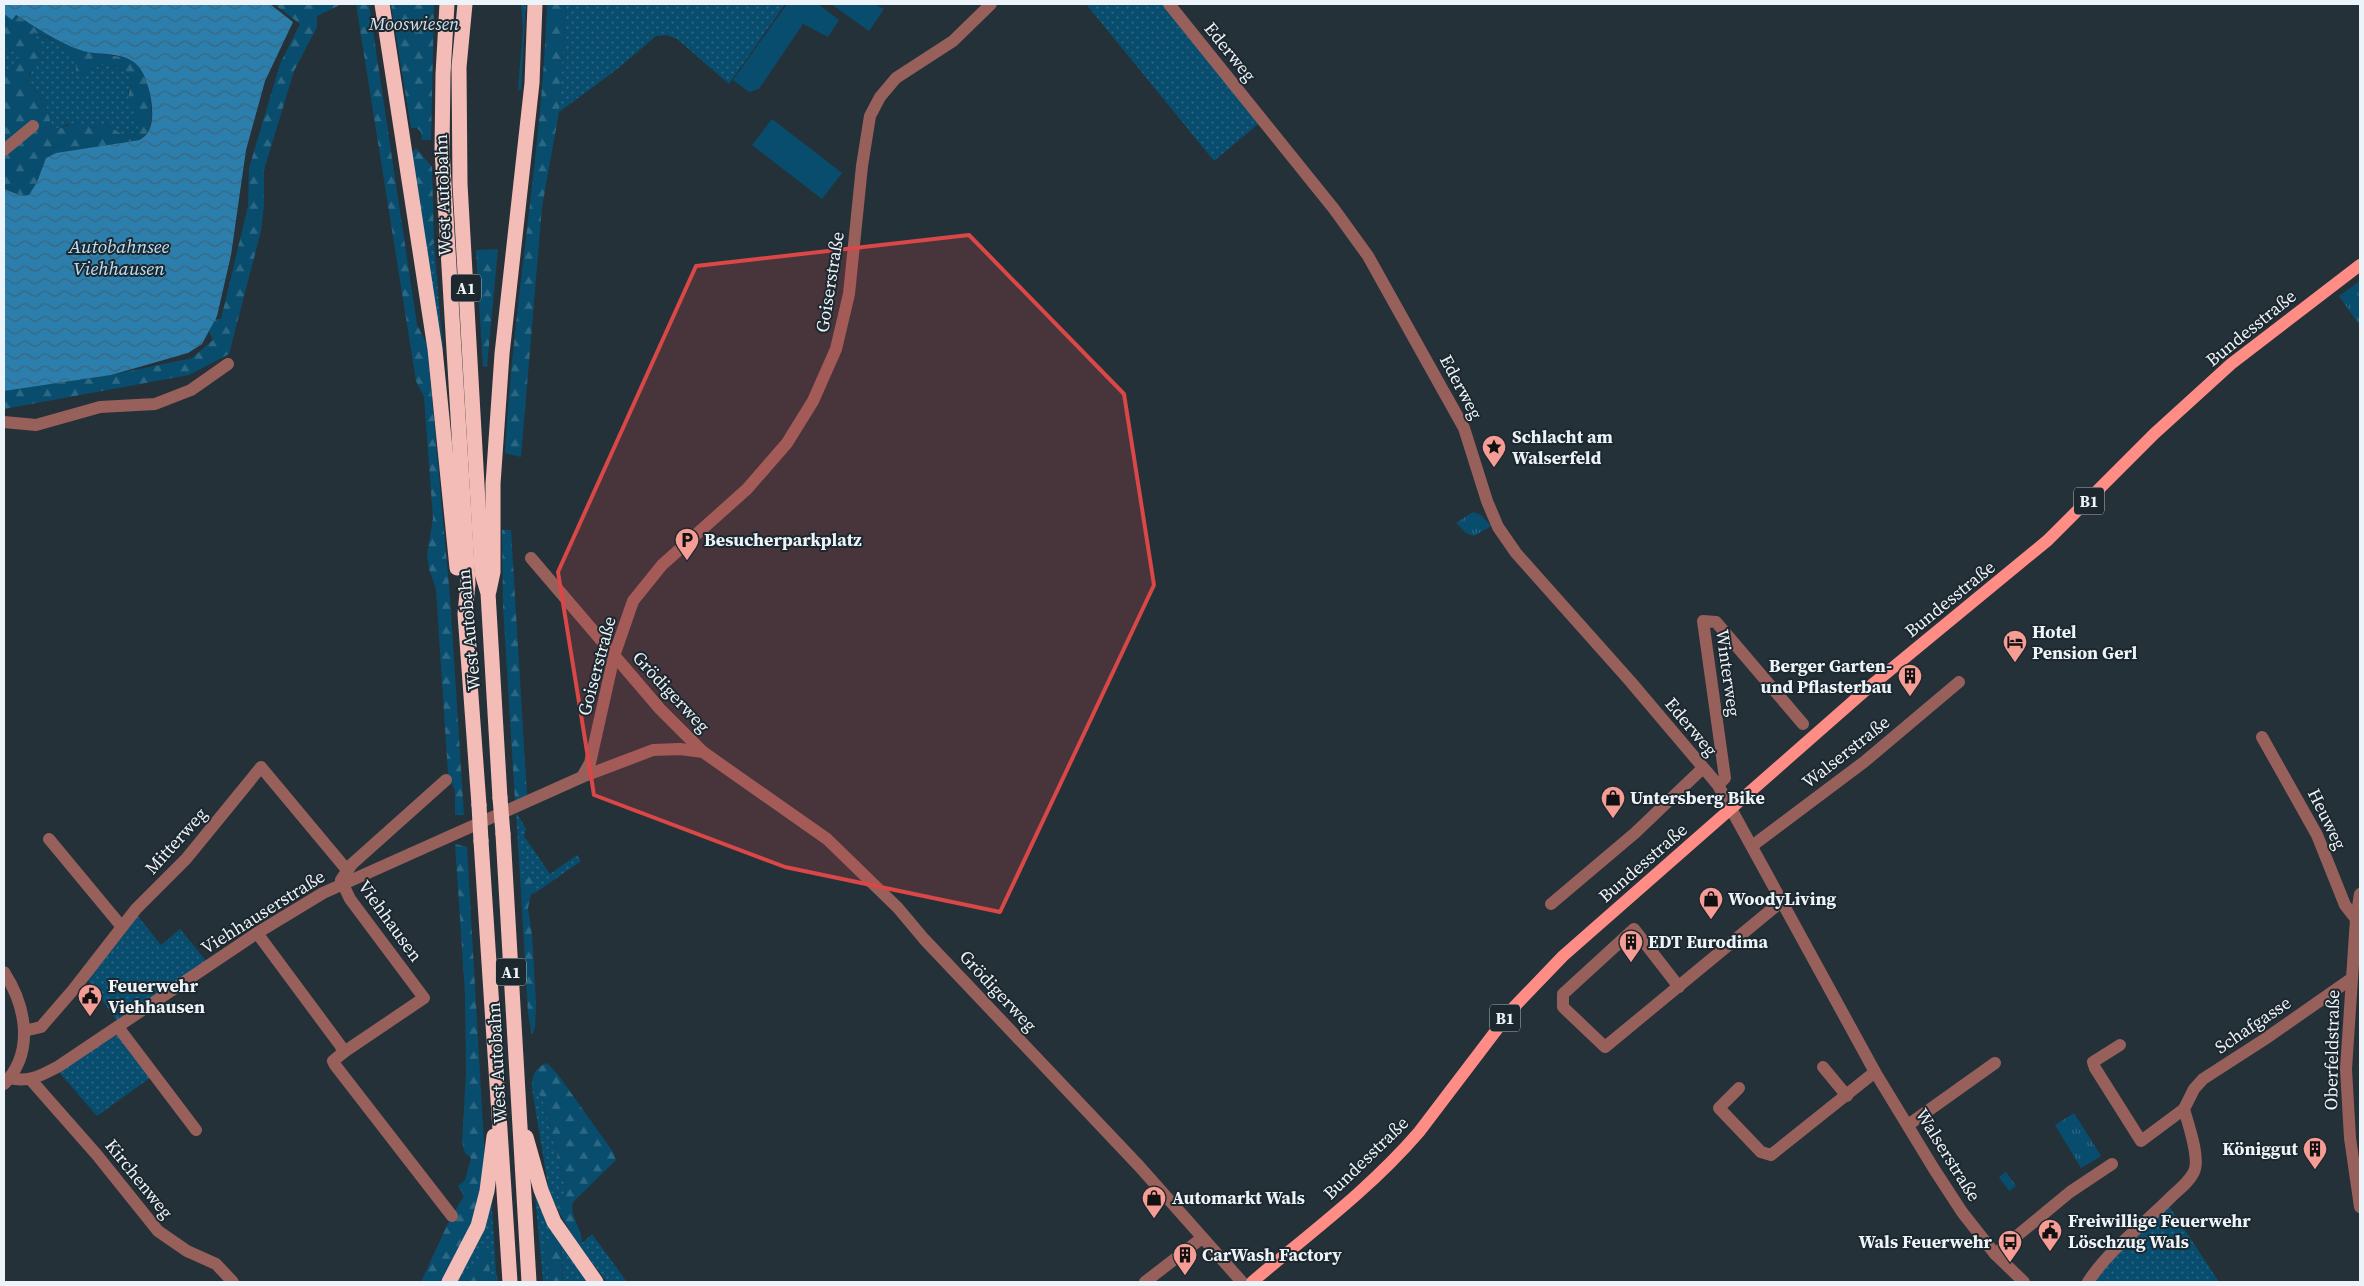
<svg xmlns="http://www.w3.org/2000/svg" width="2364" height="1286" viewBox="0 0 2364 1286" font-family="'Source Serif 4',serif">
<defs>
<pattern id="grass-dots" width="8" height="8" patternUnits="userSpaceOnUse" patternTransform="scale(1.25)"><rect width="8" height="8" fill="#084d6d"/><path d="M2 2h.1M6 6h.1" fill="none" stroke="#2c6783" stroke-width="1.8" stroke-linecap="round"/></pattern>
<pattern id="forest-firs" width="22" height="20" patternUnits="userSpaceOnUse" patternTransform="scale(1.25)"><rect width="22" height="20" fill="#084d6d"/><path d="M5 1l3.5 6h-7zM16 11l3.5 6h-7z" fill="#2c6783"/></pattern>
<pattern id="park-tufts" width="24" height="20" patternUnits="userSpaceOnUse" patternTransform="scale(1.25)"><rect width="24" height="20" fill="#084d6d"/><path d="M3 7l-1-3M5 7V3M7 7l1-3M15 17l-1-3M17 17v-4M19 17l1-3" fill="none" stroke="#2c6783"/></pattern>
<pattern id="water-waves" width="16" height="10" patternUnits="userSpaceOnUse" patternTransform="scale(1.25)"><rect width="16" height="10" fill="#2c7fac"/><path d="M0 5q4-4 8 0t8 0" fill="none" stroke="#386780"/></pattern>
</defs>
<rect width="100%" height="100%" fill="#253139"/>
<g fill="url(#grass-dots)">
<polygon points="566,4 785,4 729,84 677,39 667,35 656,36 616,70 559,112"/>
<polygon points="1086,4 1165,4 1258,124 1214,161"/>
<path d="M 31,31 C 50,40 77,47 77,72 L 83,75 C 101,62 109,62 128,74 L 132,82 L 128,92 L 139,125 L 137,132 L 125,136 L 107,125 L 101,125 L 93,128 L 67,124 L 61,128 L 52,129 L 48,111 L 42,99 L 29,83 C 29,69 35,55 37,40 Z"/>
<polygon points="4,46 17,54 19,59 12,69 4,69"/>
<polygon points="434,243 443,350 441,351 425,244 429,247"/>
<polygon points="516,812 526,829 524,836 550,874 577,855 581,861 535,893 532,876 526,872 520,876"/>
<polygon points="137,915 161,945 180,929 207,962 117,1021 83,973"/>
<polygon points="114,1035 117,1035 151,1077 97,1116 58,1071"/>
<polygon points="532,1089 542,1097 556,1149 565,1187 564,1196 558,1205 559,1212 549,1191"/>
<polygon points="535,1194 591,1282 563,1282 562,1252 552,1238 546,1240 549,1282 543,1282"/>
<polygon points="491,1195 496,1272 498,1282 490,1282 489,1279 476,1268 464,1275 459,1282 454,1282"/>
<polygon points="2169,1206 2219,1282 2092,1282 2099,1272"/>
<polygon points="592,1234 627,1282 607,1282 576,1242 582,1243"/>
</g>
<g fill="url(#forest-firs)" fill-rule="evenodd">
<polygon points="274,4 342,4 317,16 317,27 294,71 264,170 264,206 261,231 229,354 189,375 4,409 4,391 111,375 192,358 213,340 205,323 212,319 221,319 248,206 249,168 280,64 300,24"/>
<polygon points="356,4 369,4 417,325 427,344 450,597 464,815 455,815 455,791 448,774 436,589 429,569 427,555 433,518 424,397 416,381"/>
<polygon points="391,4 434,4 431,140 422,140 421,132 417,128 411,128"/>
<polygon points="521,4 526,4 521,90 518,90 523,28"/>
<path d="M 547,4 L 566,4 L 559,112 L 542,207 L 521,457 L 505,453 C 513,303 542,154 547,4 Z"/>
<path d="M 4,14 L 12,19 L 15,15 L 79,50 L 127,58 L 137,64 L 149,85 L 152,116 L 149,131 L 140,140 L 56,153 L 46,158 L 37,182 L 29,195 L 22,196 L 4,189 L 4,69 L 12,69 L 19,59 L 17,54 L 4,46 ZM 32,32 C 50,37 78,50 76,72 L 83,75 C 101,62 109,62 128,74 L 132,82 C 124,100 133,108 139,125 L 137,132 L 125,136 L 107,125 L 101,125 L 93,128 L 73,123 L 61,128 L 52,129 L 48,111 L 42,99 L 29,83 L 29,73 L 45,47 L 37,40 Z"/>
<polygon points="416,148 432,167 434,243 429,247 425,244 411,154"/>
<polygon points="498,249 487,366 483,367 476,250"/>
<polygon points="502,530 511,530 527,796 515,801 503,606"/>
<path d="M 455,844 L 467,847 L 485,1161 C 484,1171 483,1182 481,1192 C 475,1224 456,1254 441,1282 L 421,1282 L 450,1219 L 464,1196 L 458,1186 L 465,1180 L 471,1158 L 465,1153 L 462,1142 L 466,1073 L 465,994 Z"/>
<polygon points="526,872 532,876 535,893 531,894 528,908 532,935 536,1003 535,1027 532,1035 528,1013 520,876"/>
<path d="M 547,1063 L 559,1076 L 613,1152 L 616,1160 L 573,1202 C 569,1217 582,1227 582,1243 L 576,1242 L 559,1212 L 558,1205 L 564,1196 L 565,1187 L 556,1149 L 542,1097 L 532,1089 C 531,1077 535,1067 547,1063 Z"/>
<path d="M 552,1238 C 567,1250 560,1266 563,1282 L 549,1282 L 546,1240 Z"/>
<polygon points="486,1246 489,1251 490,1282 459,1282 464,1275 476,1268 480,1249"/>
</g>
<g fill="url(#park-tufts)">
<polygon points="2360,281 2360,326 2339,296"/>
<polygon points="1473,512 1481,515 1491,526 1474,536 1466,533 1456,523"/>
<polygon points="2074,1113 2101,1156 2081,1168 2055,1125"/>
<polygon points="2006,1172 2016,1186 2009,1191 1999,1177"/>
</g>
<g fill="#084d6d">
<polygon points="787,4 818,4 839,20 828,37 803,24 759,89 749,92 733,80"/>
<polygon points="831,4 874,4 884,9 869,31"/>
<polygon points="772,119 842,173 822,199 752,145"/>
</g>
<path fill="url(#water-waves)" d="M 4,4 L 270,4 L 293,22 L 265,81 L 246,150 L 231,255 L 217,316 L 202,344 L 188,353 L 111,375 L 4,391 L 4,189 L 22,196 L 29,195 L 37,182 L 46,158 L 56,153 L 140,140 C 142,138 147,135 148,132 C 158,117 149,74 135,63 C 120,51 98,56 80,50 C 57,42 36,27 16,15 L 12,20 L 4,14 Z"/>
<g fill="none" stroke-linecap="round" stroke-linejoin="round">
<g stroke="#98605b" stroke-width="12">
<polyline points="1169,4 1334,209 1368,256 1464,428 1487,501 1498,527 1516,553 1630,681 1718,785 1875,1072 1934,1169 1962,1212 1995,1254 2024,1282"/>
<polyline points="4,150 33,126"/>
<polyline points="4,422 36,425 100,407 155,404 191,390 228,364"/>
<polyline points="531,558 660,709 703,752"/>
<polyline points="2262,737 2317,835 2345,905 2356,919"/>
<polyline points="582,777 590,763 614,656 633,601 662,565 747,489 787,443 813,401 836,349 849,294 862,166 870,116 880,97 896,78 953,41 991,4"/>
<polyline points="1718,785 1725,778 1703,621 1716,622 1803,724"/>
<polyline points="49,839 122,927"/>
<polyline points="1752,846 1864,762 1959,682"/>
<polyline points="2360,894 2356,919 2346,1069 2350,1138 2360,1207"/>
<polyline points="1551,904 1635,833 1703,768"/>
<polyline points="257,933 340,1045 344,1052 333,1061 335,1065 452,1216"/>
<path d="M 4,972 C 26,1006 35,1052 4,1084"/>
<polyline points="1679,987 1634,929 1563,994 1563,1007 1605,1047 1782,901"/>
<polyline points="118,1027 196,1130"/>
<polyline points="24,1031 41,1027 73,990 136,909 186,859 261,767 347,870"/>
<polyline points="2120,1045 2093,1062 2095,1068 2141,1141 2184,1109"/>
<polyline points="344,1052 424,998 350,899 341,880 352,864 446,780"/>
<polyline points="1823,1067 1847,1096"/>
<path d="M 9,1078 C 29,1083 42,1075 59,1066 L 257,933 L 323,893 L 582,777 L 653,750 L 680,749 L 703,752 L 827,839 L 898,908 L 924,939 L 1139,1166 L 1242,1282"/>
<polyline points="31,1080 97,1155 158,1231 187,1251 216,1264 233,1282"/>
<polyline points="1739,1088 1719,1108 1761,1152 1771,1155 1875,1072"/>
<polyline points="1908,1125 1995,1063"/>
<polyline points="1995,1254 2070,1192 2112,1164"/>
<polyline points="1145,1282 1202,1238"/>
<path d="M 2088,1282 C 2110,1248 2145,1224 2173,1195 C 2181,1188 2192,1179 2195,1169 C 2199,1154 2188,1124 2184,1109 L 2194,1089 L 2203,1079 L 2265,1039 L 2351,979"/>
</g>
<path stroke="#ff8c85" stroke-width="12" d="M 1252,1282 C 1309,1234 1370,1189 1419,1132 L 1514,1007 L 1563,956 L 1867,689 L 2048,540 L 2154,434 L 2231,364 L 2360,265"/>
<g stroke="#f4bcb7" stroke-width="15">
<polyline points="382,4 435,349 457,568"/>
<polyline points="447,4 443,74 442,150 468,583 465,614 479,805"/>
<polyline points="465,4 459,67 460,184 482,573 488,593 500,798"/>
<polyline points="489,591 493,572 493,484 502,354 532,83 535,4"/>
<polyline points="503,834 529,1282"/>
<polyline points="481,841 510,1282"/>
<polyline points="526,1137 541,1190 554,1222 596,1282"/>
<polyline points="449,1282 478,1226 487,1191 494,1136"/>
</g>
<g stroke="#f4bcb7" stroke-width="15">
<polyline points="500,798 503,834"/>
<polyline points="479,805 481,841"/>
</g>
</g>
<path fill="#d94747" fill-opacity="0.2" stroke="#d94747" stroke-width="4" stroke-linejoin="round" d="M 969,235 L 1124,394 L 1154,585 L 1000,912 L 785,867 L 594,795 L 558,572 L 696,266 Z"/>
<defs>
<symbol id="sight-pin" viewBox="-11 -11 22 30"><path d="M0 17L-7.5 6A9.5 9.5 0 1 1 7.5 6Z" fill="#f59c95" stroke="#1c272e"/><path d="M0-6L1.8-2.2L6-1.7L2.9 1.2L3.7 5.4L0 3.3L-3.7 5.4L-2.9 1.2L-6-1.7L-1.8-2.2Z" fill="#111"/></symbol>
<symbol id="parking-pin" viewBox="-11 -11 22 30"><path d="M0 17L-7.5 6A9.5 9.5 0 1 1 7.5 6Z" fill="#f59c95" stroke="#1c272e"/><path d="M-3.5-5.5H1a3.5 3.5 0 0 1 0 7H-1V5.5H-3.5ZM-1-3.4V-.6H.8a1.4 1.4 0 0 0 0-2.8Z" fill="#111"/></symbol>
<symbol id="hotel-pin" viewBox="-11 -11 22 30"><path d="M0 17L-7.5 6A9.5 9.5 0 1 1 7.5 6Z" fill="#f59c95" stroke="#1c272e"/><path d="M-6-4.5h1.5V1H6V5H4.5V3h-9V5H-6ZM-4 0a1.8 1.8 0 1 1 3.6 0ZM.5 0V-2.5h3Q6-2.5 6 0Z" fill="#111"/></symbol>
<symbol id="building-pin" viewBox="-11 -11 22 30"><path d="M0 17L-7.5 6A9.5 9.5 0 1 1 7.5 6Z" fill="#f59c95" stroke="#1c272e"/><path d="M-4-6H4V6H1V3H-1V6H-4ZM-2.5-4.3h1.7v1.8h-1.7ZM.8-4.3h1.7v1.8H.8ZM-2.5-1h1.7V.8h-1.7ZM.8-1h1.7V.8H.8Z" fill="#111"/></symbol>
<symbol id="shop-pin" viewBox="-11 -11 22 30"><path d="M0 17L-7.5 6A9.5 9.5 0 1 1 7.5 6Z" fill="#f59c95" stroke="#1c272e"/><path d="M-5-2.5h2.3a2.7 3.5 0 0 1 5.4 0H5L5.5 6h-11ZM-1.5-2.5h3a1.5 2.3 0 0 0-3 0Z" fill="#111"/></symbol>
<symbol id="civic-pin" viewBox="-11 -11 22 30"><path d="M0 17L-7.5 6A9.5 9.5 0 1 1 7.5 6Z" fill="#f59c95" stroke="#1c272e"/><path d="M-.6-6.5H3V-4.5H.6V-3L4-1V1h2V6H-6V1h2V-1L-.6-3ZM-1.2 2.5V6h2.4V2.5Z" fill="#111"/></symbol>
<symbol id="bus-pin" viewBox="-11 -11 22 30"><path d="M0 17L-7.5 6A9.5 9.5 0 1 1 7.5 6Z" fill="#f59c95" stroke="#1c272e"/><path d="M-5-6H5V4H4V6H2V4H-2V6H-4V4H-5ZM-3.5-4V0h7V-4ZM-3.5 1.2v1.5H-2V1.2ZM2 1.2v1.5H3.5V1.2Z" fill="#111"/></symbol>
</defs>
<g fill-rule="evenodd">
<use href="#sight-pin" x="1480" y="433" width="28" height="38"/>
<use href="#parking-pin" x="673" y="526" width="28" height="38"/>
<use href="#hotel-pin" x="2001" y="628" width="28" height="38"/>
<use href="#building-pin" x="1896" y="662" width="28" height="38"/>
<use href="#shop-pin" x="1599" y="784" width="28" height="38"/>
<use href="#shop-pin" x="1697" y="885" width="28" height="38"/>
<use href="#building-pin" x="1617" y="928" width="28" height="38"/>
<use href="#civic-pin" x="76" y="982" width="28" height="38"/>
<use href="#building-pin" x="2301" y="1135" width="28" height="38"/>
<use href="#shop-pin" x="1140" y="1184" width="28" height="38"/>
<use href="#civic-pin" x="2036" y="1217" width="28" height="38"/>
<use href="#bus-pin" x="1996" y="1228" width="28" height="38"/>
<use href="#building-pin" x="1171" y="1241" width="28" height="38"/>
</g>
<g text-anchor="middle" stroke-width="4" stroke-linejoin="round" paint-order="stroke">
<g fill="#1c272e" stroke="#aeb6bc" stroke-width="1">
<rect x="451" y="274.5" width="30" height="27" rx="4"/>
<rect x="2074" y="487.5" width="30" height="27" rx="4"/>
<rect x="496" y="958.5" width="30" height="27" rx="4"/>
<rect x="1490" y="1004.5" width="30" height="27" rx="4"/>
</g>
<g font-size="16" font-weight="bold" fill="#edf4f9">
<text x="466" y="294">A1</text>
<text x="2089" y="507">B1</text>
<text x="511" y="978">A1</text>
<text x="1505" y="1024">B1</text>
</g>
<g font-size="18" font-style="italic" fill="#d0e3ef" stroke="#1c272e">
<text x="414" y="30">Mooswiesen</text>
</g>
<g font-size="18" fill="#edf4f9" stroke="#1c272e">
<text transform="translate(1230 52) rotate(51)" y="6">Ederweg</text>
<text transform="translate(443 195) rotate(-92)" y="6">West Autobahn</text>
<text transform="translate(830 282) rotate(-81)" y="6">Goiserstraße</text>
<text transform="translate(2251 328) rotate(-39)" y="6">Bundesstraße</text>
<text transform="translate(1461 387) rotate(62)" y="6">Ederweg</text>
<text transform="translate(1950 599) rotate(-39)" y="6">Bundesstraße</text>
<text transform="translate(469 630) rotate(-95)" y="6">West Autobahn</text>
<text transform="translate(597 666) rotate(-75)" y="6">Goiserstraße</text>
<text transform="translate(1728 673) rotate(82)" y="6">Winterweg</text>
<text transform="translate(671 692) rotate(47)" y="6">Grödigerweg</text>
<text transform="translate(1691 727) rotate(50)" y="6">Ederweg</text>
<text transform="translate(1846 752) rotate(-38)" y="6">Walserstraße</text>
<text transform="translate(2327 819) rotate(64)" y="6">Heuweg</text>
<text transform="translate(176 841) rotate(-48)" y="6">Mitterweg</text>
<text transform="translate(1643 863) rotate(-41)" y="6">Bundesstraße</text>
<text transform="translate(263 912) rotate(-32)" y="6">Viehhauserstraße</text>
<text transform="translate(390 921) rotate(54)" y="6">Viehhausen</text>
<text transform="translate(998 991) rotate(47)" y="6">Grödigerweg</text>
<text transform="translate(2253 1025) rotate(-34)" y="6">Schafgasse</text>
<text transform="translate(2332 1050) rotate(-89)" y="6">Oberfeldstraße</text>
<text transform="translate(497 1063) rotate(-93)" y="6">West Autobahn</text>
<text transform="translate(1948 1155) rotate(58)" y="6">Walserstraße</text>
<text transform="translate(1366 1158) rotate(-44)" y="6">Bundesstraße</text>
<text transform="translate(139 1179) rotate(51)" y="6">Kirchenweg</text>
</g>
<g font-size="18" font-weight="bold" fill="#edf4f9" stroke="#1c272e" text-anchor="start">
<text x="1512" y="443">Schlacht am<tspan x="1512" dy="21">Walserfeld</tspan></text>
<text x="704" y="546">Besucherparkplatz</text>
<text x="2032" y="638">Hotel<tspan x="2032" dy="21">Pension Gerl</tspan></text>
<text x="1892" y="672" text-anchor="end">Berger Garten-<tspan x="1892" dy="21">und Pflasterbau</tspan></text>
<text x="1630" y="804">Untersberg Bike</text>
<text x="1728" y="905">WoodyLiving</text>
<text x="1648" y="948">EDT Eurodima</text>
<text x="108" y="992">Feuerwehr<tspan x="108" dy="21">Viehhausen</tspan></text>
<text x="2298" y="1155" text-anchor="end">Königgut</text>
<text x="1172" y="1204">Automarkt Wals</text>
<text x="2068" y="1227">Freiwillige Feuerwehr<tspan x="2068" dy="21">Löschzug Wals</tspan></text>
<text x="1992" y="1248" text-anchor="end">Wals Feuerwehr</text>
<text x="1202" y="1261">CarWash Factory</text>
</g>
<g font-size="19" font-style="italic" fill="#bae1fb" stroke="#1c272e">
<text x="119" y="253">Autobahnsee<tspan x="119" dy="22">Viehhausen</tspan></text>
</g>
</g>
<rect width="2364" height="1286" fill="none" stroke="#edf4f9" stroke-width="10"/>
</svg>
